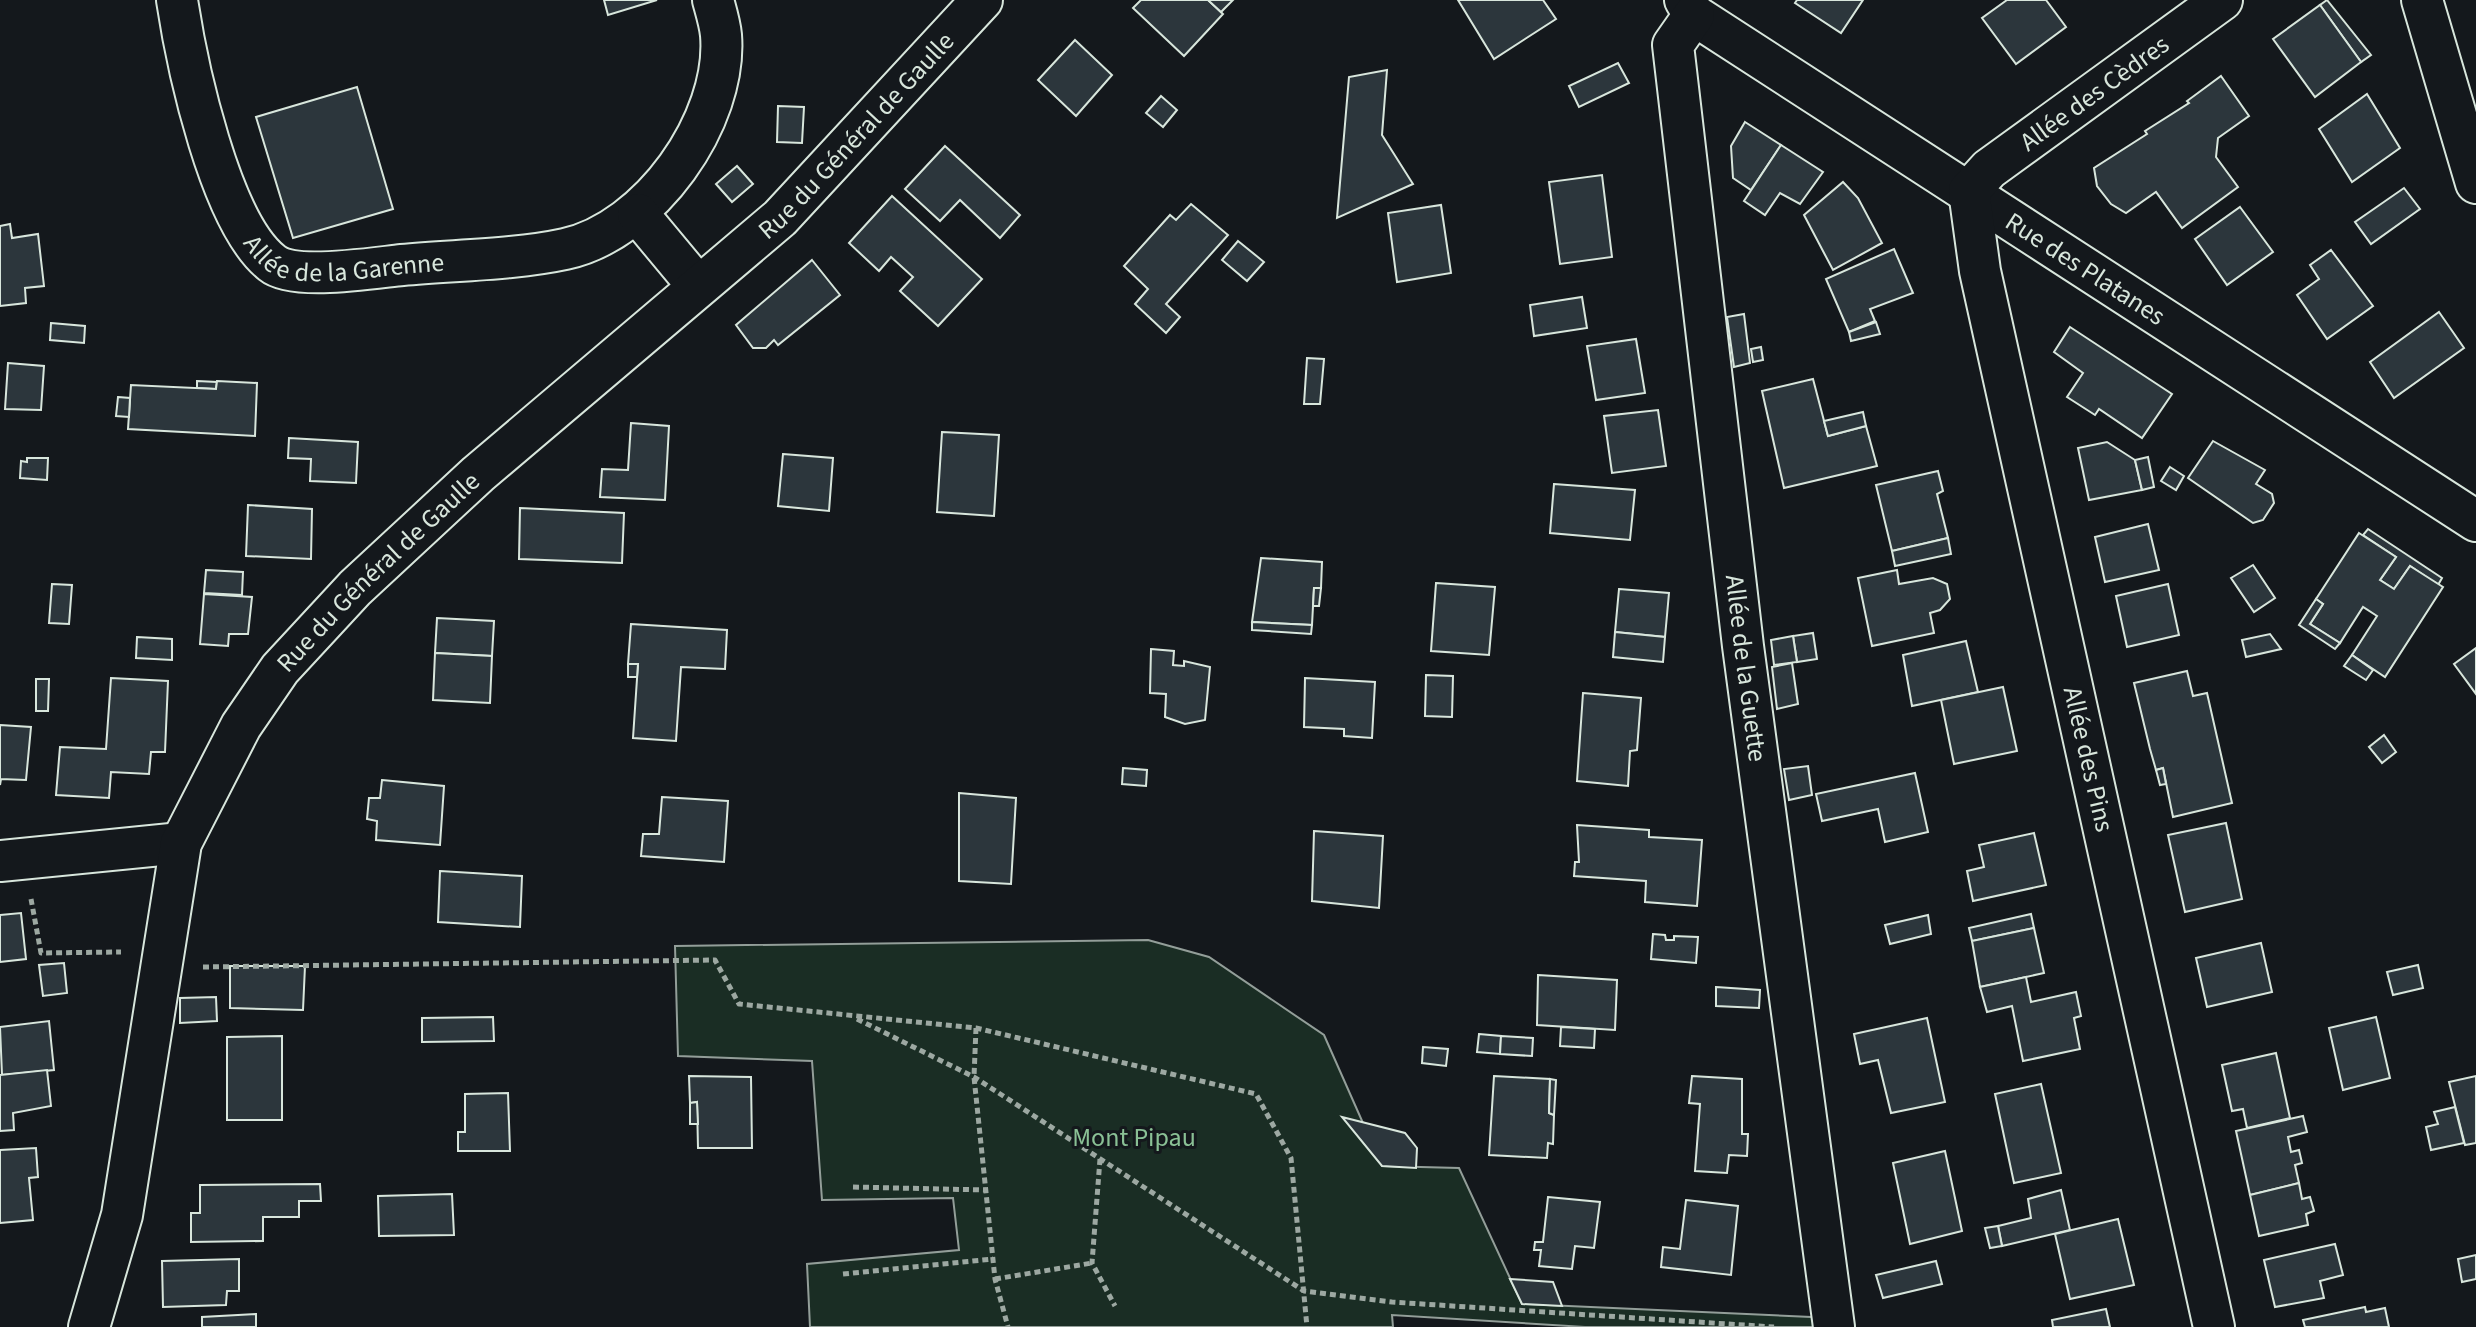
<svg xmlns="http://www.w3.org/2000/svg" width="2476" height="1327" viewBox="0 0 2476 1327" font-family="'Source Sans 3',sans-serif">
<rect width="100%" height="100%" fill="#14181c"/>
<polygon fill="#1a2d24" stroke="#939e99" stroke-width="2" points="1148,940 1209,957 1324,1035 1382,1166 1459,1168 1522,1304 1833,1318 1834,1327 1585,1327 1392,1315 1393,1327 810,1327 807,1264 959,1250 953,1198 822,1200 812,1061 678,1056 675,946"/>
<g fill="#2c363c" stroke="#d8e6dc" stroke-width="2">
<polygon points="604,0 657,0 608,15"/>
<polygon points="1141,0 1208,0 1223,14 1184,56 1133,8"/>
<polygon points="1208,0 1233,0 1221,12"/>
<polygon points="1458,0 1543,0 1556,19 1494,59"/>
<polygon points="1797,0 1863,0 1841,33 1795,3"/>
<polygon points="2007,0 2046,0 2066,27 2016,64 1982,18"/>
<polygon points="2327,0 2371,55 2361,62 2320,5"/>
<polygon points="2320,5 2361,62 2315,97 2273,39"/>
<polygon points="1075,40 1112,75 1076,116 1038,80"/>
<polygon points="1618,63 1629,83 1579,107 1569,86"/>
<polygon points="1387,70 1382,135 1413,184 1337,218 1349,77"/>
<polygon points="2221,76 2249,116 2218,138 2216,157 2238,187 2182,228 2156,192 2126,213 2111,204 2097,186 2094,168 2147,134 2145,131 2189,103 2187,101"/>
<polygon points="357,87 393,209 293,238 256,117"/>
<polygon points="2367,94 2400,148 2352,182 2319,129"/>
<polygon points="1161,96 1177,110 1163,127 1146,113"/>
<polygon points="778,106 804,107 802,143 777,142"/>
<polygon points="1745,122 1781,145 1751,190 1733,178 1731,146"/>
<polygon points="1781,145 1823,172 1800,204 1780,193 1765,215 1744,201"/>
<polygon points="945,146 1020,215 1000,238 960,200 940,221 905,189"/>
<polygon points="737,166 753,184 732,202 716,184"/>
<polygon points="1602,175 1612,257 1560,264 1549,182"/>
<polygon points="1843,182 1858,198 1882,243 1833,270 1804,215"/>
<polygon points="2404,188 2420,209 2371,244 2355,222"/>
<polygon points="892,196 982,279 938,326 900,291 913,277 891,257 879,271 849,243"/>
<polygon points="1191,204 1228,235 1166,304 1180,317 1166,333 1135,304 1148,289 1124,266 1170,215 1176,220"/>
<polygon points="1441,205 1451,273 1397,282 1388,213"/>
<polygon points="2240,207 2273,252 2227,285 2195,239"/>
<polygon points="10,224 12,238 38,234 44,286 25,288 26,303 0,306 0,226"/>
<polygon points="1238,241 1264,262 1247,281 1222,260"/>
<polygon points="1894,249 1913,293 1870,309 1875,321 1849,332 1826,279"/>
<polygon points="2331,250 2373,306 2327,339 2297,295 2319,279 2310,265"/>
<polygon points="812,260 840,295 778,345 774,340 766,348 753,348 736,325"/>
<polygon points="1582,297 1587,328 1534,336 1530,305"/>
<polygon points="2439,312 2464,348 2394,398 2370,362"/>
<polygon points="1744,314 1750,363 1734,367 1727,317"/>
<polygon points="1876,322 1880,334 1851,341 1849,332"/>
<polygon points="51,323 85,326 84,343 50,340"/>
<polygon points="2070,327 2172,394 2142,438 2099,409 2095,415 2067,397 2083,373 2054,352"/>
<polygon points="1636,339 1645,393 1596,400 1587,346"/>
<polygon points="1761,347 1763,360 1753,362 1751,349"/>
<polygon points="1307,358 1324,359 1320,404 1304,404"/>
<polygon points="8,363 44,366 41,410 5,409"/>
<polygon points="1813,379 1828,436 1866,426 1877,466 1784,488 1762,391"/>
<polygon points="197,381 217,382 216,389 197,388"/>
<polygon points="217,381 257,383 255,436 128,429 131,385 216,389"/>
<polygon points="118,397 130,398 129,417 116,416"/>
<polygon points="1658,410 1666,466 1612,473 1604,416"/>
<polygon points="1863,412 1866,426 1828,436 1824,421"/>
<polygon points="631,423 669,426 665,500 600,497 602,469 628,470"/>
<polygon points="942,432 999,435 994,516 937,512"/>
<polygon points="289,438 358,442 356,483 310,481 311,459 288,458"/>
<polygon points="2213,441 2265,470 2256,484 2272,494 2274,503 2263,520 2253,523 2188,478"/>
<polygon points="2107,442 2135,460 2142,490 2089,500 2078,448"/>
<polygon points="783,454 833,458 829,511 778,506"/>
<polygon points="2148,457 2154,487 2142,490 2135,460"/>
<polygon points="27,458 48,458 47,480 20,478 21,461 27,462"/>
<polygon points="2170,467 2184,476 2176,490 2161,481"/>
<polygon points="1938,471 1943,491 1937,494 1948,538 1892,551 1876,485"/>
<polygon points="1554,484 1635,490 1630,540 1550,533"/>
<polygon points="248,505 312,509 311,559 246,556"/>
<polygon points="520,508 624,513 622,563 519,559"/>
<polygon points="2148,524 2159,570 2105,582 2095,537"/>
<polygon points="2368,529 2442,578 2438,585 2410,566 2394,589 2380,580 2396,557 2363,535"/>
<polygon points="2359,533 2396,557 2380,580 2394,589 2410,566 2443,587 2385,677 2352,655 2377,616 2363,607 2340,643 2310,624 2323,604 2316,599"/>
<polygon points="1948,538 1951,554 1895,566 1892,551"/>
<polygon points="1261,558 1322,562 1321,588 1314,588 1312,625 1252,622"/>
<polygon points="2253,565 2275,598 2254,612 2231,578"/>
<polygon points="206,570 243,572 242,595 204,593"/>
<polygon points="1897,570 1899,584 1933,578 1947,584 1950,599 1940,610 1930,613 1934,633 1872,646 1858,578"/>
<polygon points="1436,583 1495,587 1489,655 1431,651"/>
<polygon points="52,584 72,585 69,624 49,623"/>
<polygon points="2168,584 2179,635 2127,647 2116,596"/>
<polygon points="1314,588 1321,588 1319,606 1313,606"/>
<polygon points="1619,589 1669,593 1665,637 1615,632"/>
<polygon points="204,594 252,597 248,634 229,634 228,646 200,644"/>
<polygon points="2316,599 2323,604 2310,624 2340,643 2335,649 2299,625"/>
<polygon points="437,618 494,621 492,656 435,653"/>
<polygon points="1252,622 1312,625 1311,634 1252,630"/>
<polygon points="631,624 727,630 725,669 681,667 676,741 633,738 638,664 628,664"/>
<polygon points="1615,632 1665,637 1663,662 1613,657"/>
<polygon points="1813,633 1817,659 1797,662 1793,636"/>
<polygon points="2270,634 2281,649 2246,657 2242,640"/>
<polygon points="1793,636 1797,662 1774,665 1771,640"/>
<polygon points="137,637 172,639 172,660 136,658"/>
<polygon points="1966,641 1978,692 1912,706 1903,655"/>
<polygon points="2476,648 2476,694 2454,664"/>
<polygon points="1151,649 1174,651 1173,665 1184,666 1184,661 1210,667 1205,720 1185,724 1165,717 1166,694 1150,693"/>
<polygon points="435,653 492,656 490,703 433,700"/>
<polygon points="2352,655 2373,670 2366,680 2344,666"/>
<polygon points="1792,663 1798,704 1777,709 1772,667"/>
<polygon points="628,664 638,664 637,677 628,677"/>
<polygon points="2187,671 2193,696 2207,693 2232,803 2173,817 2163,768 2156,770 2150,749 2134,683"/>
<polygon points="1426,675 1453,676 1452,717 1425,716"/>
<polygon points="111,678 168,681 165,752 151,752 149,774 111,772 109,798 56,795 60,747 106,749"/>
<polygon points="1305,678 1375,682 1372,738 1344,736 1344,729 1304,727"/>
<polygon points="36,679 49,679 48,711 36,711"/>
<polygon points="2003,687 2017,751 1954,764 1941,700"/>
<polygon points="1583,693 1641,698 1637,750 1630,751 1628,786 1577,781"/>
<polygon points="0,725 31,727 26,780 1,779 0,785"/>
<polygon points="2384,735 2396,752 2382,763 2369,747"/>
<polygon points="1808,766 1812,795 1789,800 1784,769"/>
<polygon points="1123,768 1147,770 1146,786 1122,784"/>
<polygon points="2163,768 2166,784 2160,785 2156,770"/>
<polygon points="1915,773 1928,832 1885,842 1878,809 1822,821 1816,794"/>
<polygon points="382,780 444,786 440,845 376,840 377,821 367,819 369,798 380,798"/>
<polygon points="959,793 1016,798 1011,884 959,881"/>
<polygon points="662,797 728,801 724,862 641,856 643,834 659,834"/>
<polygon points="2226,823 2242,899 2185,912 2168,835"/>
<polygon points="1577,825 1649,830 1649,837 1702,840 1697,906 1645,902 1646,881 1574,876 1575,862 1579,862"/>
<polygon points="1314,831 1383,836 1379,908 1312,901"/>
<polygon points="2034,833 2046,885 1973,901 1967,871 1984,867 1979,845"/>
<polygon points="440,871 522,876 520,927 438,922"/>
<polygon points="21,913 26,959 0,962 0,915"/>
<polygon points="2031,914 2034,928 1972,941 1969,928"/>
<polygon points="1928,915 1931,934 1890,944 1885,925"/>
<polygon points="2034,928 2044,973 1980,987 1972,941"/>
<polygon points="1653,934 1665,935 1666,940 1674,940 1674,936 1698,937 1696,963 1651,959"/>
<polygon points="2261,943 2272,992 2207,1007 2196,958"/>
<polygon points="64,963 67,993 43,996 39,965"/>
<polygon points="2418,965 2423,988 2393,995 2387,972"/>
<polygon points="230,966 305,966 303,1010 230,1008"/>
<polygon points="1538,975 1617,980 1615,1030 1537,1025"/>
<polygon points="2026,977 2031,1002 2076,992 2081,1016 2074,1018 2080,1049 2023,1061 2012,1006 1987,1012 1980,987"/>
<polygon points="1716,987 1760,990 1759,1008 1716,1006"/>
<polygon points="216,997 217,1021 180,1023 180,998"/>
<polygon points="493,1017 494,1041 422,1042 422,1018"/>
<polygon points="2376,1017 2390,1078 2343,1090 2329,1028"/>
<polygon points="1927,1018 1945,1102 1891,1113 1878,1060 1860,1064 1854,1034"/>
<polygon points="49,1021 54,1070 2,1075 0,1027"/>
<polygon points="1561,1027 1595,1029 1594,1048 1560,1046"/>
<polygon points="1479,1034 1501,1036 1500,1054 1477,1052"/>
<polygon points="282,1036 282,1120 227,1120 227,1037"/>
<polygon points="1501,1036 1533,1038 1532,1056 1500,1054"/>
<polygon points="1423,1047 1448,1049 1446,1066 1422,1063"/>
<polygon points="2276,1053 2290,1118 2247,1128 2243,1109 2232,1111 2222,1065"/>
<polygon points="47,1070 51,1106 13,1113 14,1130 0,1131 0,1075"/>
<polygon points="689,1076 751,1077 752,1148 698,1148 697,1102 690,1103"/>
<polygon points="1494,1076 1550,1079 1549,1113 1554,1115 1553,1144 1548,1143 1547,1158 1489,1155"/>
<polygon points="1692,1076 1742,1079 1742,1134 1748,1134 1747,1156 1729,1155 1727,1173 1695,1171 1700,1104 1689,1103"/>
<polygon points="2476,1076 2476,1143 2465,1145 2449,1082"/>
<polygon points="1550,1079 1556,1080 1554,1115 1549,1113"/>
<polygon points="2041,1084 2061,1173 2014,1183 1995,1094"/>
<polygon points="508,1093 510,1151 458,1151 458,1132 465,1132 465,1094"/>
<polygon points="697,1102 698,1124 690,1124 690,1103"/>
<polygon points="2455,1107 2464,1143 2431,1150 2426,1127 2438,1124 2434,1112"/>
<polygon points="2303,1116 2307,1132 2288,1137 2291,1152 2299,1150 2302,1163 2295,1165 2299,1183 2250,1195 2236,1131"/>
<polygon points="1342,1117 1405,1133 1417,1148 1416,1168 1382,1166"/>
<polygon points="36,1148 38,1177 29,1178 33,1220 0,1223 0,1150"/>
<polygon points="1945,1151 1962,1231 1910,1244 1893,1163"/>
<polygon points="2299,1183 2302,1199 2310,1197 2314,1211 2306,1214 2308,1225 2259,1236 2250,1195"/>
<polygon points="320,1184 321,1201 299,1201 299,1217 263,1217 263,1241 191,1242 191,1213 200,1213 200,1185"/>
<polygon points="2061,1190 2070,1230 2002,1246 1998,1226 2031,1218 2028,1199"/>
<polygon points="452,1194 454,1235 379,1236 378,1196"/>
<polygon points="1548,1197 1600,1202 1594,1248 1575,1246 1572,1269 1539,1266 1541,1250 1534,1250 1535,1242 1543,1242"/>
<polygon points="1686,1200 1738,1206 1731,1275 1661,1267 1663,1247 1680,1249"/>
<polygon points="2118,1219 2134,1285 2070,1299 2055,1234"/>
<polygon points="1998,1226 2002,1246 1990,1248 1985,1228"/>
<polygon points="2335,1244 2343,1275 2320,1281 2324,1298 2275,1307 2264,1260"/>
<polygon points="2476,1255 2476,1279 2462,1282 2458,1259"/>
<polygon points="239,1259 239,1291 227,1291 226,1305 163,1307 162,1261"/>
<polygon points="1936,1261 1942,1284 1883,1298 1876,1275"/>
<polygon points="1510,1279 1553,1282 1562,1306 1522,1304"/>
<polygon points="2365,1307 2366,1312 2385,1308 2389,1327 2305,1327 2303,1320"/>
<polygon points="2106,1309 2110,1327 2053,1327 2052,1320"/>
<polygon points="256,1314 256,1327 202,1327 202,1317"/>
</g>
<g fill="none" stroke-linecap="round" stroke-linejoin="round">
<defs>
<g id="minor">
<path id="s1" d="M 177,0 C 187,66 220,222 272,263 C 294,281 373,268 402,265 C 454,260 514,260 565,249 C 649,231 728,121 721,35 C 720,24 716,11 713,0"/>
<path id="s2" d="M 1685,0 L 1694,15 L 2476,521"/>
<polyline points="2422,0 2476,183"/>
<path id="s3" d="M 1694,15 L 1673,45 L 1743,646 L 1834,1327"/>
<polyline points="638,214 697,285"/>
<polyline points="0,861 181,843"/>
<path id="s4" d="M 89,1327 L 122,1215 L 181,843 L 241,726 L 280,669 L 355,588 L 478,474 L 780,218 L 982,0"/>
<path id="s5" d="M 2214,1327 L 1980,271 L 1969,191 L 1989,169 L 2222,0"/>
</g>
</defs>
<use href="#minor" stroke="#d8e6dc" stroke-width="44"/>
<g stroke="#9da8a2" stroke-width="5" stroke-dasharray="6 4" stroke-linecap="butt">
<polyline points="31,899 41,953 121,952"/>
<polyline points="203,967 715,960 739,1004 976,1028 1256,1094 1291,1158 1307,1327"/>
<polyline points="857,1019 974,1077 1304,1291 1392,1302 1774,1327"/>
<polyline points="976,1028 974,1077 995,1279 1008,1327"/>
<polyline points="1100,1159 1092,1263 1115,1306"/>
<polyline points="853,1187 986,1190"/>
<polyline points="843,1274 993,1259"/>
<polyline points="995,1279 1092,1263"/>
</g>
<use href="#minor" stroke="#14181c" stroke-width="40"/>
</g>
<g text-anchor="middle" stroke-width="6" stroke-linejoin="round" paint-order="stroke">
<g font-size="26" fill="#d8e6dc" stroke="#14181c">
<text dy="9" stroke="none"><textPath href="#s5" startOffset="1322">Allée des Cèdres</textPath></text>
<text dy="9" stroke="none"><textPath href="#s4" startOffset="1480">Rue du Général de Gaulle</textPath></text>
<text dy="9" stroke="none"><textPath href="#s1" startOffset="354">Allée de la Garenne</textPath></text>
<text dy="9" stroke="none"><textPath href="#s2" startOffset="484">Rue des Platanes</textPath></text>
<text dy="9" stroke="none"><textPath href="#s4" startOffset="832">Rue du Général de Gaulle</textPath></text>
<text dy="9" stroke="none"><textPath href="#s3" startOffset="664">Allée de la Guette</textPath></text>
<text transform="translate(2089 759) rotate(77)" y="9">Allée des Pins</text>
</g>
<g font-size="26" fill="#8ac095" stroke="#14181c">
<text x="1134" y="1146">Mont Pipau</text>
</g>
</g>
</svg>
